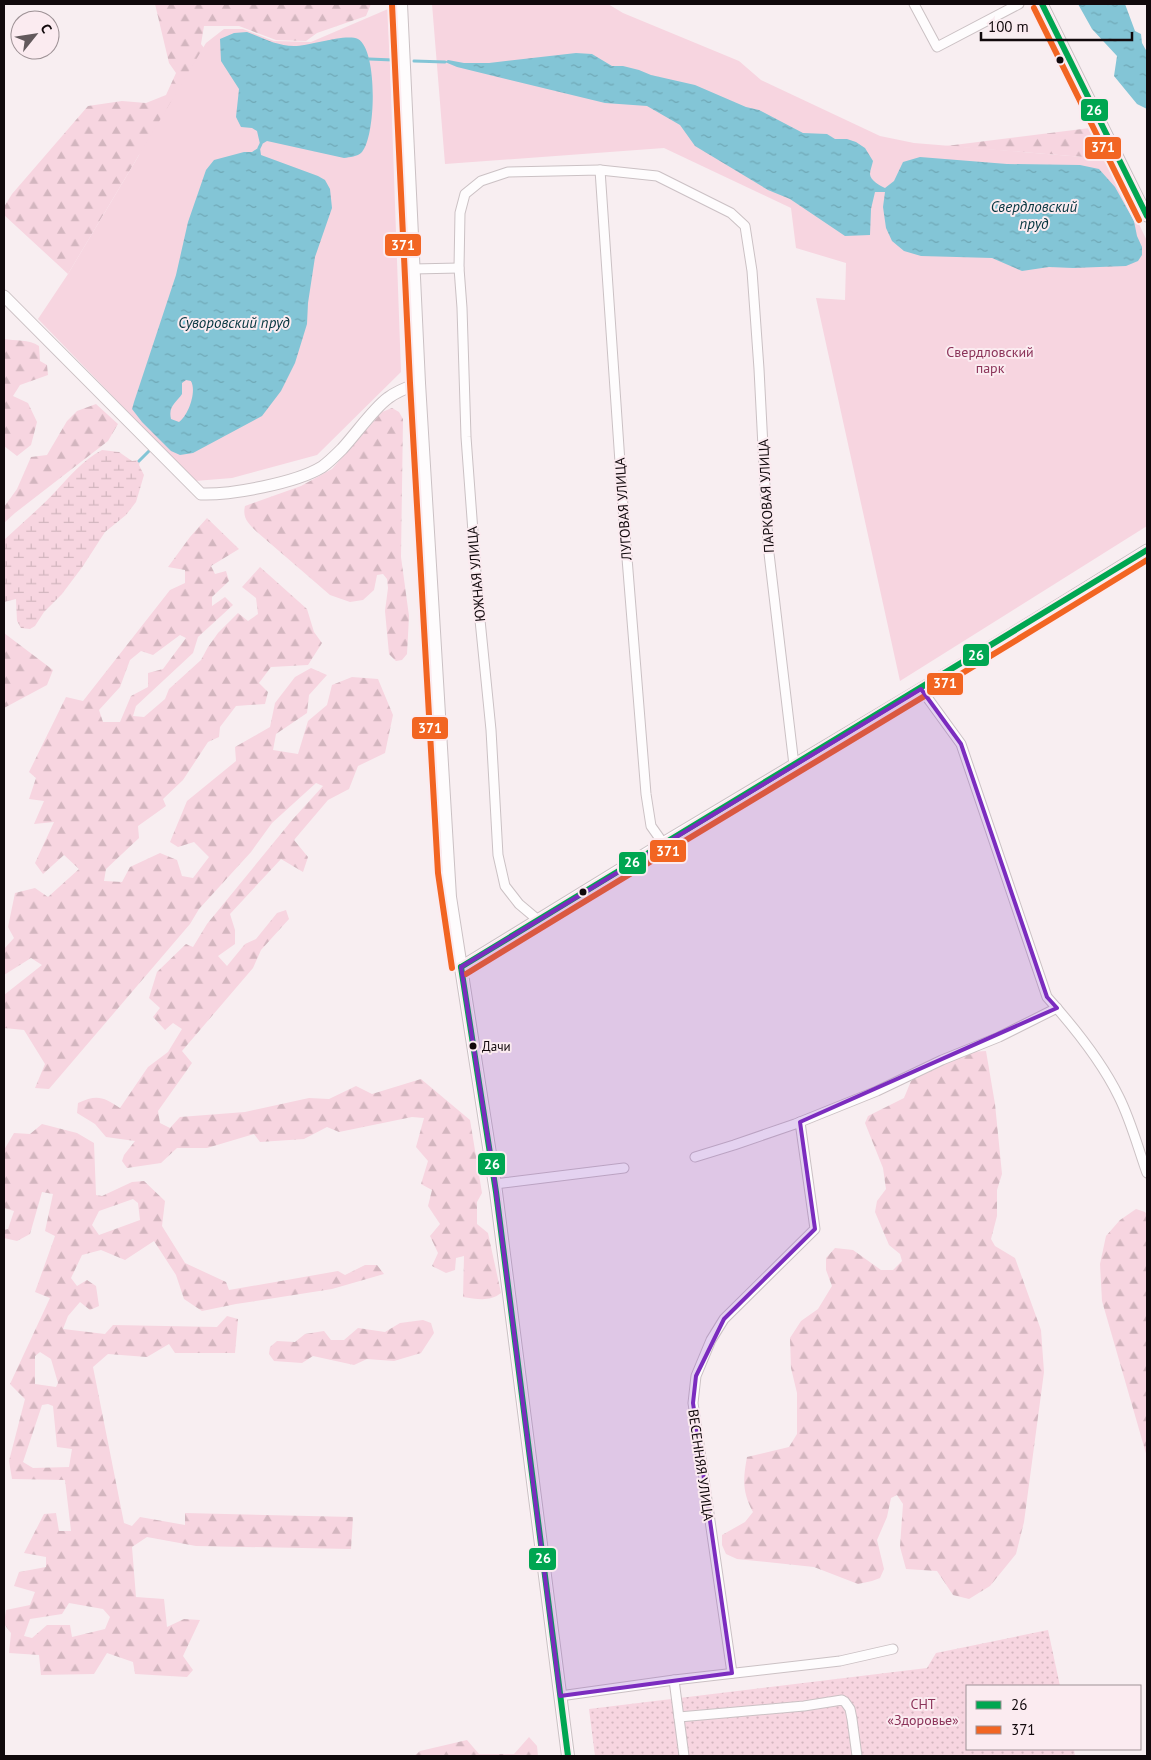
<svg xmlns="http://www.w3.org/2000/svg" width="1151" height="1760" viewBox="0 0 1151 1760" font-family="'PT Sans',sans-serif">
<defs>
<pattern id="grass-dots" width="8" height="8" patternUnits="userSpaceOnUse" patternTransform="scale(1.25)"><rect width="8" height="8" fill="#f7d5e0"/><path d="M2 2h.1M6 6h.1" fill="none" stroke="#d3b6bf" stroke-width="1.8" stroke-linecap="round"/></pattern>
<pattern id="forest-firs" width="22" height="20" patternUnits="userSpaceOnUse" patternTransform="scale(1.25)"><rect width="22" height="20" fill="#f7d5e0"/><path d="M5 1l3.5 6h-7zM16 11l3.5 6h-7z" fill="#d3b6bf"/></pattern>
<pattern id="wetland-marsh" width="20" height="14" patternUnits="userSpaceOnUse" patternTransform="scale(1.25)"><rect width="20" height="14" fill="#f7d5e0"/><path d="M1 5h8M5 5V1M11 12h8M15 12V8" fill="none" stroke="#d3b6bf"/></pattern>
<pattern id="water-ripples" width="26" height="14" patternUnits="userSpaceOnUse" patternTransform="scale(1.25)"><rect width="26" height="14" fill="#83c5d6"/><path d="M2 4q2-2 4 0t4 0M15 11q2-2 4 0t4 0" fill="none" stroke="#70a8b6"/></pattern>
</defs>
<rect width="100%" height="100%" fill="#f8eef1"/>
<polygon fill="url(#grass-dots)" points="1048,1630 1060,1686 967,1686 967,1749 1074,1749 1075,1756 595,1756 589,1709 927,1668 936,1653"/>
<g fill="url(#forest-firs)" fill-rule="evenodd">
<polygon points="155,4 371,4 366,16 317,33 306,41 276,40 239,26 204,26 201,44 244,101 139,155 68,274 4,215 4,207 12,194 88,106 122,101 146,103 166,95 176,73 169,63"/>
<polygon points="1090,128 1108,159 946,146"/>
<path d="M 4,339 C 15,341 29,339 39,346 L 40,361 L 47,365 L 48,375 L 20,385 L 13,396 L 28,403 L 37,422 L 31,445 L 17,456 L 4,446 Z"/>
<polygon points="96,404 118,424 108,441 15,513 4,523 4,507 17,489 31,457 47,455 67,421 77,411"/>
<path d="M 392,408 L 399,412 L 403,419 L 401,557 L 409,616 L 407,654 L 402,660 L 396,661 L 389,654 L 385,611 L 388,588 L 387,579 L 383,574 L 377,575 L 374,590 L 363,600 L 350,602 L 330,595 L 257,532 C 249,524 242,518 245,506 L 301,486 L 332,469 L 382,412 Z"/>
<path d="M 207,518 L 239,549 L 211,566 L 215,574 L 226,571 L 229,581 L 212,597 L 212,606 L 225,597 L 233,605 L 198,637 L 193,653 L 136,706 L 133,716 L 144,717 L 165,699 L 169,689 L 201,660 L 208,647 L 218,633 L 238,613 L 248,621 L 258,614 L 256,598 L 242,587 L 260,567 L 307,609 L 314,632 L 322,643 L 308,665 L 271,667 L 259,683 L 268,692 L 265,704 L 236,706 L 220,727 L 219,737 L 208,742 L 183,780 L 163,799 L 166,806 L 138,826 L 139,838 L 106,869 L 104,881 L 122,882 L 130,867 L 160,853 L 177,860 L 182,876 L 193,878 L 209,857 L 194,842 L 178,847 L 170,842 L 187,801 L 236,761 L 235,747 L 270,727 L 275,703 L 295,677 L 311,668 L 327,675 L 309,695 L 307,713 L 276,734 L 273,750 L 298,754 L 308,721 L 327,705 L 332,685 L 352,677 L 378,679 L 393,715 L 385,753 L 358,766 L 349,789 L 328,800 L 294,840 L 308,857 L 303,872 L 281,859 L 230,914 L 235,930 L 235,944 L 218,956 L 227,966 L 245,944 L 256,939 L 277,913 L 286,910 L 289,919 L 261,950 L 253,968 L 182,1051 L 192,1063 L 158,1111 L 160,1123 L 170,1128 L 180,1117 L 245,1112 L 309,1098 L 329,1099 L 356,1086 L 372,1094 L 421,1079 L 470,1120 L 482,1193 L 477,1202 L 477,1224 L 488,1233 L 501,1293 C 490,1302 477,1299 463,1297 L 464,1256 L 456,1258 L 455,1270 L 446,1273 L 432,1266 L 438,1253 L 430,1236 L 440,1224 L 428,1206 L 432,1190 L 421,1184 L 428,1161 L 416,1147 L 424,1118 L 412,1117 L 339,1132 L 327,1127 L 304,1139 L 260,1142 L 254,1134 L 207,1148 L 177,1148 L 161,1163 L 127,1168 L 122,1161 L 124,1155 L 135,1141 L 106,1137 L 95,1124 L 77,1113 L 78,1103 C 97,1094 104,1097 120,1108 L 148,1067 L 168,1052 L 182,1029 L 173,1023 L 165,1030 L 153,1017 L 160,1008 L 149,998 L 157,972 L 186,944 L 193,947 L 207,924 L 293,819 L 323,786 L 316,783 L 272,823 L 251,852 L 199,909 L 190,924 L 49,1089 L 35,1088 L 45,1064 L 24,1030 L 4,1028 L 4,995 L 42,965 L 31,958 L 4,975 L 4,949 L 14,938 L 8,927 L 15,893 L 35,888 L 48,897 L 79,869 L 64,855 L 43,874 L 35,863 L 54,822 L 34,824 L 44,801 L 29,799 L 36,778 L 29,772 L 66,697 L 83,701 L 170,590 L 185,583 L 185,570 L 168,567 L 190,537 ZM 180,635 L 186,638 L 163,669 L 148,673 L 148,687 L 131,696 L 120,722 L 103,722 L 99,710 L 120,687 L 130,660 L 141,651 L 153,655 Z"/>
<polygon points="4,633 53,670 47,685 4,708"/>
<path d="M 986,1051 L 995,1104 L 1002,1174 L 997,1190 L 997,1216 L 991,1239 L 995,1246 L 1015,1258 L 1041,1330 L 1044,1372 L 1024,1522 L 1016,1554 L 990,1586 L 969,1599 L 953,1595 L 937,1571 L 906,1569 L 900,1547 L 903,1504 L 897,1495 L 891,1498 L 887,1517 L 877,1540 L 884,1569 L 880,1578 L 872,1581 L 858,1584 L 814,1567 L 737,1559 L 726,1554 L 722,1545 L 722,1535 L 745,1522 L 753,1512 C 742,1492 743,1479 747,1457 L 789,1447 L 797,1434 L 797,1393 L 791,1368 L 790,1338 L 801,1321 L 818,1309 L 832,1286 L 826,1270 L 826,1258 L 835,1248 L 853,1250 L 881,1270 L 893,1270 L 902,1261 L 900,1254 L 889,1245 L 875,1212 L 877,1201 L 886,1189 L 883,1168 L 865,1123 L 868,1116 L 904,1098 L 911,1081 L 924,1070 L 970,1052 Z"/>
<path d="M 42,1124 L 77,1133 L 94,1143 L 96,1195 L 102,1196 L 132,1182 L 144,1181 L 165,1201 L 162,1226 L 185,1263 L 226,1282 L 229,1290 L 338,1271 L 345,1275 L 365,1265 L 377,1265 L 384,1274 L 332,1289 L 236,1304 L 202,1311 L 184,1299 L 176,1275 L 154,1241 L 125,1260 L 101,1250 L 82,1255 L 71,1278 L 77,1286 L 87,1280 L 96,1286 L 99,1306 L 90,1310 L 80,1302 L 68,1316 L 63,1329 L 105,1334 L 113,1325 L 217,1327 L 227,1316 L 238,1319 L 235,1353 L 175,1353 L 169,1344 L 147,1357 L 108,1354 L 93,1367 L 124,1523 L 132,1526 L 140,1517 L 185,1525 L 185,1513 L 353,1517 L 351,1549 L 196,1546 L 147,1537 L 132,1547 L 136,1597 L 164,1599 L 167,1627 L 184,1619 L 200,1620 L 183,1656 L 193,1670 L 187,1677 L 135,1674 L 133,1662 L 107,1653 L 94,1674 L 41,1675 L 39,1655 L 9,1653 L 11,1633 L 4,1624 L 6,1610 L 30,1605 L 35,1592 L 14,1586 L 19,1572 L 46,1567 L 46,1557 L 24,1553 L 44,1514 L 56,1513 L 59,1531 L 71,1531 L 65,1480 L 12,1479 L 9,1461 L 25,1399 L 10,1384 L 50,1298 L 35,1292 L 55,1236 L 45,1231 L 53,1194 L 42,1192 L 30,1234 L 17,1241 L 4,1238 L 4,1230 L 8,1229 L 14,1211 L 4,1208 L 4,1150 L 14,1133 L 30,1134 ZM 133,1199 L 138,1203 L 140,1220 L 99,1235 L 92,1225 L 99,1211 ZM 40,1352 L 51,1359 L 58,1383 L 56,1387 L 35,1384 L 35,1356 ZM 48,1404 L 53,1406 L 57,1447 L 72,1449 L 69,1467 L 33,1468 L 23,1462 L 42,1405 ZM 69,1603 L 103,1609 L 110,1617 L 105,1629 L 72,1637 L 70,1625 L 47,1625 L 32,1638 L 24,1636 L 30,1619 L 62,1614 Z"/>
<polygon points="1136,1209 1145,1212 1147,1215 1147,1457 1102,1301 1100,1264 1106,1236 1120,1220"/>
<polygon points="423,1320 431,1323 434,1333 421,1353 394,1361 367,1359 354,1365 313,1356 302,1363 274,1361 269,1354 270,1347 277,1341 295,1342 305,1334 324,1331 331,1340 344,1340 358,1328 385,1332 400,1323"/>
<polygon points="529,1737 537,1746 538,1756 414,1756 420,1751 467,1740 479,1754 514,1754"/>
</g>
<path fill="url(#wetland-marsh)" d="M 102,450 L 119,452 L 132,461 L 138,460 L 140,462 L 139,465 L 144,475 L 136,502 L 126,515 L 105,532 L 83,566 L 62,594 L 44,612 L 35,626 L 30,629 L 21,628 L 17,621 L 16,599 L 4,602 L 4,540 C 21,524 39,509 55,492 C 70,476 83,460 102,450 Z"/>
<g fill="#f7d5e0">
<polygon points="432,4 608,4 623,13 739,61 761,80 880,136 914,143 1108,159 1147,241 1147,526 900,681 816,298 845,300 846,263 796,248 791,208 664,148 445,164"/>
<polygon points="388,9 401,372 317,455 232,478 195,481 38,319 68,274 206,43 224,29 243,29 274,41 311,42"/>
</g>
<g fill="url(#water-ripples)" fill-rule="evenodd">
<polygon points="1078,4 1125,4 1135,31 1141,34 1142,43 1147,52 1147,109 1137,104 1114,76 1117,56 1092,29"/>
<path d="M 247,32 C 263,38 277,46 294,46 C 310,46 346,33 358,39 C 378,50 376,136 362,152 C 357,157 350,157 344,158 L 267,141 L 262,144 L 260,144 L 257,131 L 252,128 L 241,127 L 236,117 L 239,89 L 221,61 L 220,39 L 234,33 Z"/>
<path d="M 576,53 L 592,54 L 612,66 L 623,66 L 639,70 L 651,75 L 695,85 L 746,107 L 759,110 L 803,133 L 827,134 L 835,139 L 847,139 L 856,142 L 865,148 L 873,161 C 872,166 870,170 870,174 C 870,180 880,186 885,188 L 894,181 L 903,162 L 920,157 L 1007,164 L 1080,165 L 1099,169 L 1115,187 L 1134,221 L 1137,236 L 1142,247 L 1142,255 L 1138,261 L 1126,266 L 1073,268 L 1049,267 L 1022,271 L 992,258 L 921,256 L 904,251 L 892,241 L 886,228 L 883,207 L 885,192 L 875,192 L 871,209 L 870,235 L 845,236 L 790,199 L 768,190 L 695,146 L 680,125 L 647,106 L 605,103 L 457,67 L 445,62 L 448,60 L 464,63 L 489,63 Z"/>
<path d="M 258,148 L 260,148 L 261,155 L 318,176 L 325,180 L 330,189 L 332,208 L 315,257 L 308,303 L 307,324 L 295,363 L 281,391 L 262,416 L 193,453 L 180,455 L 171,451 L 142,422 L 132,409 L 134,402 L 176,275 L 188,222 L 206,170 L 214,160 L 244,152 L 252,152 ZM 186,380 L 191,381 C 197,392 188,416 179,422 L 171,419 C 168,406 176,403 182,394 L 182,383 Z"/>
</g>
<g fill="none" stroke-linecap="round" stroke-linejoin="round">
<g stroke="#83c5d6" stroke-width="3">
<polyline points="369,59 393,60"/>
<polyline points="414,61 445,62"/>
<polyline points="259,148 261,144"/>
<polyline points="139,461 152,448"/>
</g>
<defs>
<g id="minor">
<polyline points="914,4 937,47 1019,4"/>
<polyline points="600,170 624,521 646,794 651,826 663,843"/>
<polyline points="413,269 459,268"/>
<path d="M 921,689 L 961,744 L 1047,997 C 1074,1027 1101,1060 1119,1097 C 1131,1121 1138,1148 1147,1173"/>
<polyline points="538,920 519,904 505,886 498,855 491,730 478,600 466,437 462,308 459,268 460,213 465,194 481,181 508,172 600,170 657,176 731,213 745,226 752,271 759,369 768,545 794,765"/>
<polyline points="695,1157 734,1145 795,1124 877,1091 942,1060 999,1037 1057,1008"/>
<polyline points="495,1184 624,1168"/>
<polyline points="732,1673 693,1403 696,1376 711,1340 724,1319 815,1229 800,1122"/>
<polyline points="674,1680 684,1756"/>
<polyline points="560,1696 674,1680 840,1661 893,1649"/>
<polyline points="679,1717 804,1706 842,1700 845,1702 850,1709 852,1719 857,1756"/>
</g>
<g id="tertiary">
<polyline points="1042,4 1147,216"/>
<path d="M 4,296 L 201,494 C 231,495 296,483 322,467 C 329,462 336,455 342,449 C 356,434 373,409 388,398 C 397,391 408,387 419,383"/>
<polyline points="461,967 663,843 974,657 1147,550"/>
</g>
<polyline id="secondary" points="401,4 419,383 450,897 496,1192 568,1756"/>
</defs>
<use href="#minor" stroke="#cbc1c4" stroke-width="11"/>
<use href="#tertiary" stroke="#cbc1c4" stroke-width="13"/>
<use href="#secondary" stroke="#cbc1c4" stroke-width="14"/>
<use href="#minor" stroke="#fefcfd" stroke-width="9"/>
<use href="#tertiary" stroke="#fefcfd" stroke-width="11"/>
<use href="#secondary" stroke="#fefcfd" stroke-width="12"/>
<defs>
<g id="bus-1">
<polyline points="1042,4 1147,216"/>
<path d="M 461,967 C 689,827 919,691 1147,550"/>
<polyline points="461,967 496,1192 568,1756"/>
</g>
<g id="bus-2">
<polyline points="392,4 410,383 438,873 452,968"/>
<polyline points="1034,8 1139,220"/>
<path d="M 466,974 C 692,835 921,700 1147,560"/>
</g>
</defs>
<use href="#bus-1" stroke="#fbebf0" stroke-width="10"/>
<use href="#bus-2" stroke="#fbebf0" stroke-width="10"/>
<use href="#bus-1" stroke="#00a651" stroke-width="6"/>
<use href="#bus-2" stroke="#f26522" stroke-width="6"/>
</g>
<path fill="#7b2cbf" fill-opacity="0.2" stroke="#7b2cbf" stroke-width="4" stroke-linejoin="round" d="M 921,689 L 961,744 L 1047,997 L 1057,1008 L 800,1122 L 815,1229 L 724,1319 L 696,1376 L 693,1403 L 732,1673 L 560,1696 L 495,1184 L 461,967 Z"/>
<g fill="#11090c" stroke="#fbebf0" stroke-width="2">
<circle cx="1060" cy="60" r="4.5"/>
<circle cx="583" cy="892" r="4.5"/>
<circle cx="473" cy="1046" r="4.5"/>
</g>
<g text-anchor="middle" stroke-width="4" stroke-linejoin="round" paint-order="stroke">
<g font-size="13" fill="#11090c" stroke="#fbebf0" text-anchor="start">
<text x="482" y="1051">Дачи</text>
</g>
<g font-size="14" fill="#8b3359" stroke="#fbebf0">
<text x="990" y="357">Свердловский<tspan x="990" dy="16">парк</tspan></text>
<text x="923" y="1709">СНТ<tspan x="923" dy="16">«Здоровье»</tspan></text>
</g>
<g font-size="14" fill="#11090c" stroke="#fbebf0">
<text transform="translate(766 496) rotate(-93)" y="5">ПАРКОВАЯ УЛИЦА</text>
<text transform="translate(623 509) rotate(-94)" y="5">ЛУГОВАЯ УЛИЦА</text>
<text transform="translate(476 574) rotate(-95)" y="5">ЮЖНАЯ УЛИЦА</text>
<text transform="translate(701 1465) rotate(82)" y="5">ВЕСЕННЯЯ УЛИЦА</text>
</g>
<g font-size="15" font-style="italic" fill="#04343e" stroke="#fbebf0">
<text x="1034" y="212">Свердловский<tspan x="1034" dy="17">пруд</tspan></text>
<text x="234" y="328">Суворовский пруд</text>
</g>
</g>
<g stroke="#fbebf0" stroke-width="2">
<rect x="1080" y="98" width="29" height="24" rx="5" fill="#00a651"/>
<rect x="1084" y="136" width="38" height="24" rx="5" fill="#f26522"/>
<rect x="384" y="233" width="38" height="24" rx="5" fill="#f26522"/>
<rect x="962" y="643" width="28" height="24" rx="5" fill="#00a651"/>
<rect x="926" y="672" width="38" height="24" rx="5" fill="#f26522"/>
<rect x="411" y="716" width="38" height="24" rx="5" fill="#f26522"/>
<rect x="649" y="839" width="38" height="24" rx="5" fill="#f26522"/>
<rect x="618" y="851" width="29" height="24" rx="5" fill="#00a651"/>
<rect x="477" y="1152" width="29" height="24" rx="5" fill="#00a651"/>
<rect x="528" y="1547" width="29" height="24" rx="5" fill="#00a651"/>
</g>
<g font-size="14" text-anchor="middle" font-weight="bold" fill="#fff">
<text x="1094" y="115">26</text>
<text x="1103" y="152">371</text>
<text x="403" y="250">371</text>
<text x="976" y="660">26</text>
<text x="945" y="688">371</text>
<text x="430" y="733">371</text>
<text x="668" y="856">371</text>
<text x="632" y="867">26</text>
<text x="492" y="1169">26</text>
<text x="543" y="1563">26</text>
</g>
<rect width="1151" height="1760" fill="none" stroke="#11090c" stroke-width="10"/>
<rect x="966" y="1685" width="175" height="65" fill="#fbebf0" stroke="#9d9195"/>
<rect x="976" y="1701" width="25" height="8" fill="#00a651" stroke="#9d9195"/>
<text x="1011" y="1710" font-size="15" fill="#11090c">26</text>
<rect x="976" y="1726" width="25" height="8" fill="#f26522" stroke="#9d9195"/>
<text x="1011" y="1735" font-size="15" fill="#11090c">371</text>
<g transform="translate(35 35) rotate(60)"><circle r="24" fill="#fbebf0" stroke="#9d9195"/>
<path d="M0-4L9 19L0 12L-9 19Z" fill="#62595c"/>
<text y="-8" font-size="14" font-weight="bold" text-anchor="middle" fill="#11090c">С</text>
</g>
<path d="M981 32v8h151v-8" fill="none" stroke="#11090c" stroke-width="2.5"/>
<text x="988" y="32" font-size="15" fill="#11090c" stroke="#fbebf0" stroke-width="4" paint-order="stroke">100 m</text>
</svg>
